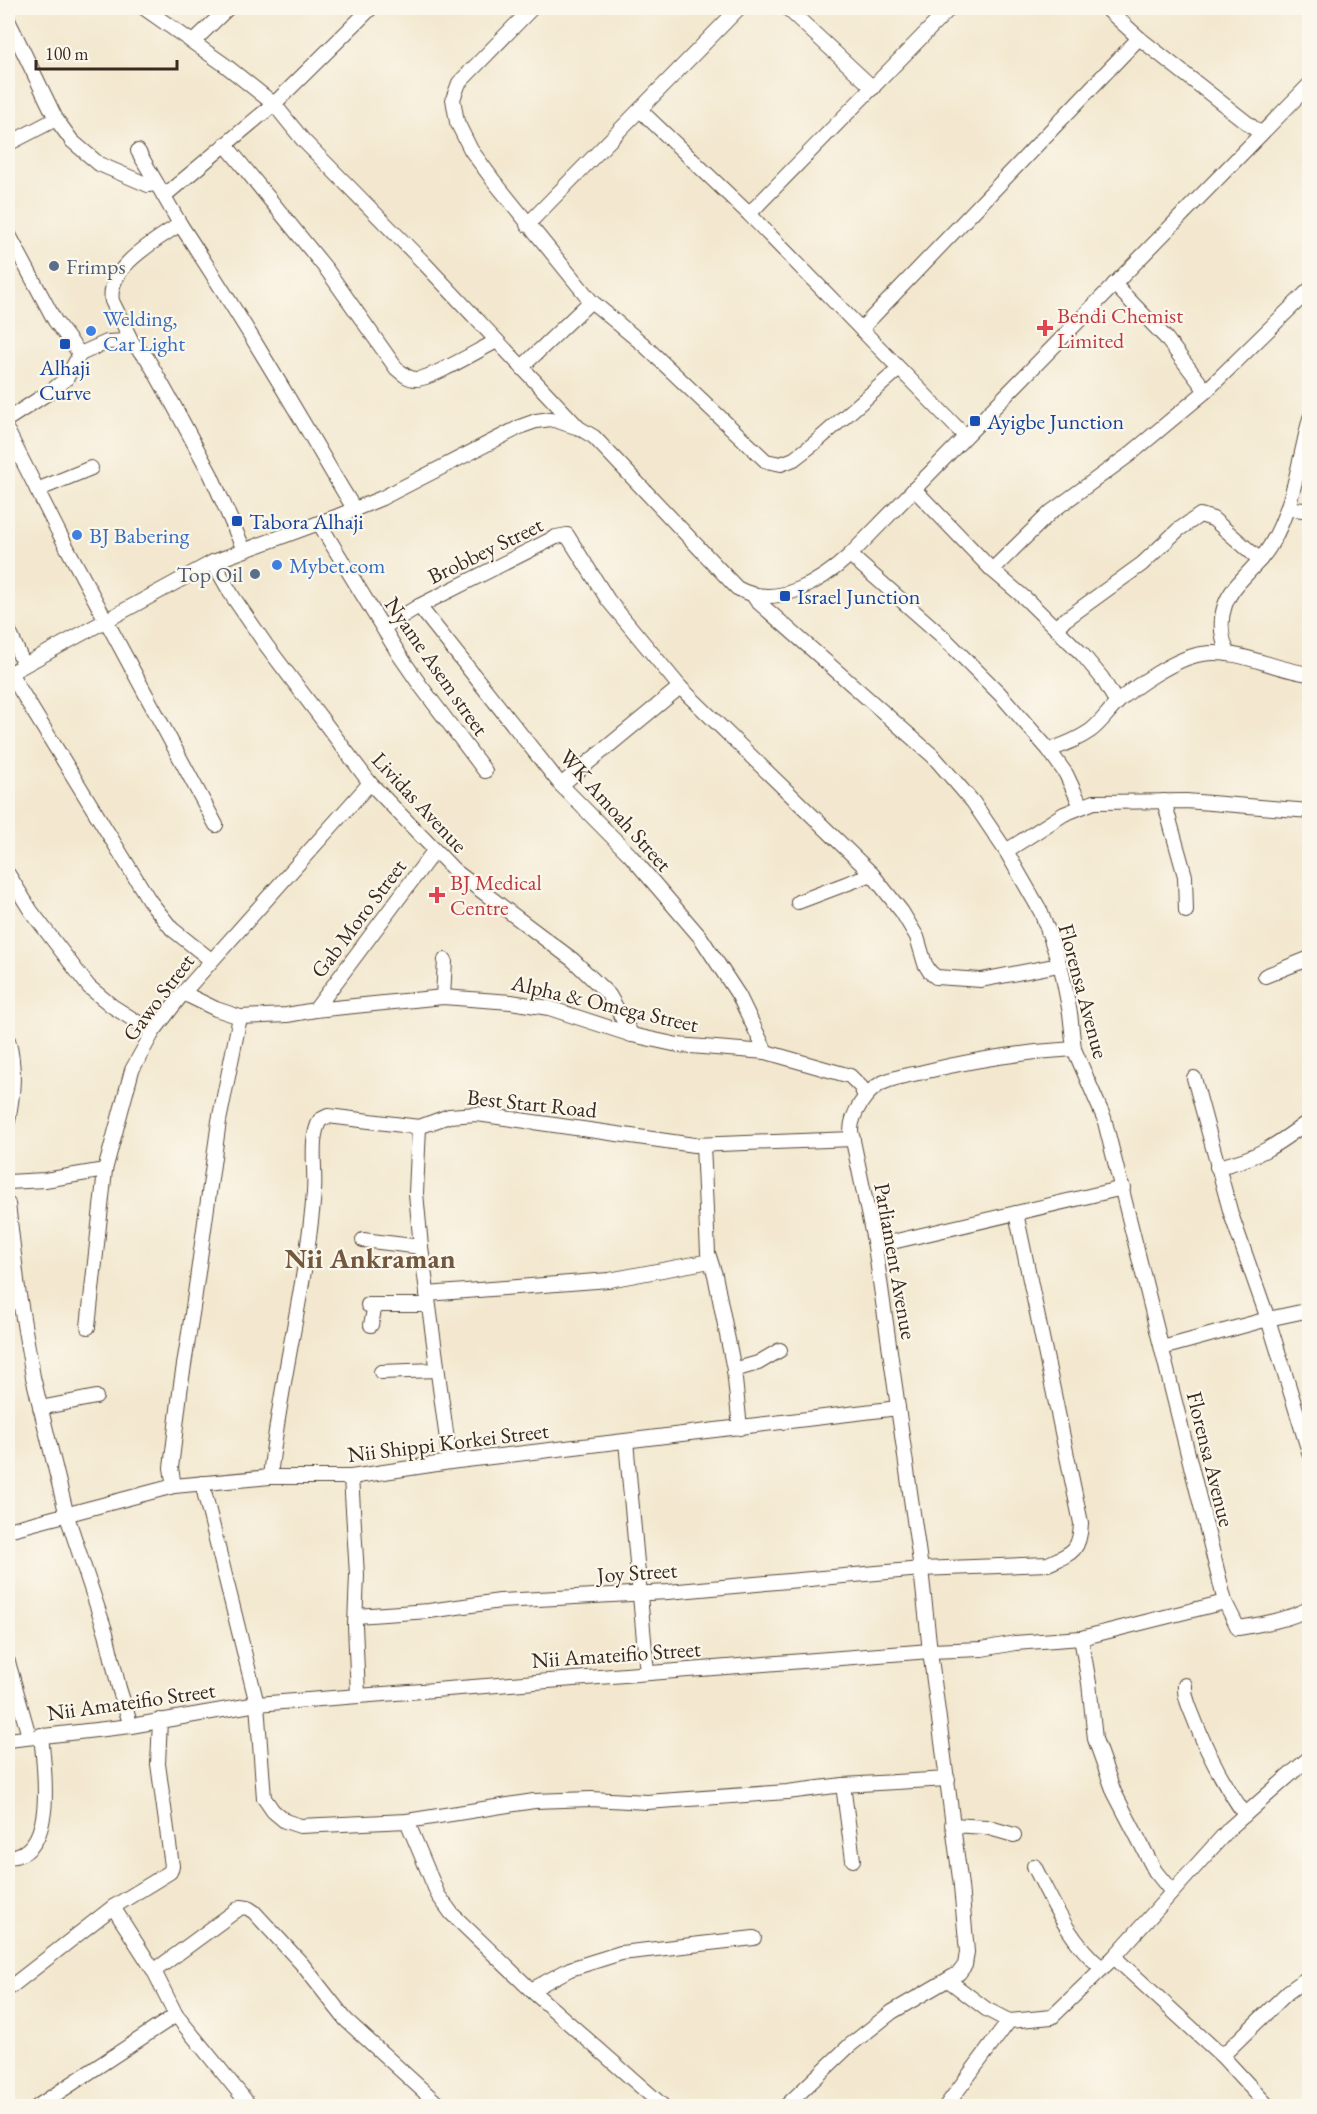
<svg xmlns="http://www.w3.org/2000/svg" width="1317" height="2114" viewBox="0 0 1317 2114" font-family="'EB Garamond',serif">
<rect width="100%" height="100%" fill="#fbf7ec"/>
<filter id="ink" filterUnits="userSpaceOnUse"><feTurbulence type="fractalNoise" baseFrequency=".0167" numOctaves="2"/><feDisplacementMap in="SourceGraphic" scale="12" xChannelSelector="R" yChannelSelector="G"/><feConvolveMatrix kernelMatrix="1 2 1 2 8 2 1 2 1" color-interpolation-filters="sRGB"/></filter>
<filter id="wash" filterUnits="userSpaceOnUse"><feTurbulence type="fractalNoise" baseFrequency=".008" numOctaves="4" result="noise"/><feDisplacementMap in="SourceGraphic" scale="24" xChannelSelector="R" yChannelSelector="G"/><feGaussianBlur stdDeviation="1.35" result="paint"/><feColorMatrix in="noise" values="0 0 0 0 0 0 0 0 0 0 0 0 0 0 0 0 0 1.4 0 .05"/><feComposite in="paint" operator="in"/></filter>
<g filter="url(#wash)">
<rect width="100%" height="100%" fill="#f3e8cf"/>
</g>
<g filter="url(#ink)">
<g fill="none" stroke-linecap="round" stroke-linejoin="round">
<defs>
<g id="minor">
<polyline points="144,8 225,65 274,104 303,140 424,263 577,426"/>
<polyline points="532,8 459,83 453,99 457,122 471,150 493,180 591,301 644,345 766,461 781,464 794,459 816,442 899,369"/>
<polyline points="787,8 873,88"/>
<polyline points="1106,8 1139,38 1260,133"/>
<polyline points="8,20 56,119 72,141 99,164 148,185 157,184"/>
<polyline points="193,42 228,8"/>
<polyline points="640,110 749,214 965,436"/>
<polyline points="8,144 56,119"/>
<path d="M 225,144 L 327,270 L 396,368 C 402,373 407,379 416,379 C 432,379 480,349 497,341"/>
<polyline points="164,196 274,104 371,8"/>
<polyline points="749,214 950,8"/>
<path d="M 180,224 C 222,288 262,353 301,419 C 319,449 336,480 355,510"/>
<polyline points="527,225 739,8"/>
<polyline points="8,233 55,321 80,354"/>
<polyline points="1114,284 1166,338 1206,391"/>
<polyline points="861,329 1139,38"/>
<path d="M 133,344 L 112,301 C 106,267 157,240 180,224 L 138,151"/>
<polyline points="522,367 591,301"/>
<polyline points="8,419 51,391 66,379 80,354 107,342 126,341 133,344 147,358 174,406 211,475 244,550"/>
<polyline points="8,432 58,531 216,825"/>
<polyline points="914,489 992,570 1026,599 1083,655 1102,678 1117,703"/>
<polyline points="37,490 91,468"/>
<polyline points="1288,508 1310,511"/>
<polyline points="319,523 400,656 420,685 485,771"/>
<polyline points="850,555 942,636 1000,694 1049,750 1066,774 1081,806"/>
<polyline points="213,562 233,597 266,645 370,783 455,871 573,960 609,995 632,1035"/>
<polyline points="992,570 1051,512 1129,455 1206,391 1310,289"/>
<path d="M 753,595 L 757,601 L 933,756 L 973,802 L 1006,851 L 1041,912 L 1050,936 L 1062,972 L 1070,1013 L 1074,1049 L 1104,1118 L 1225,1602 L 1238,1628 C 1263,1624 1288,1620 1310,1608"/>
<polyline points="419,606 561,785 630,855 701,938 739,996 766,1052"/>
<polyline points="384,627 419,606 556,537 567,535 608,600 680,687 872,874 902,912 917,937 925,964 930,972 936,977 981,980 1059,965"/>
<polyline points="1055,627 1142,564 1178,530 1200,515 1213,519 1260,560"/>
<polyline points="8,629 24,665"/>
<path d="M 1228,654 C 1221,637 1219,622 1225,605 C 1233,582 1258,567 1270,546 C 1293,508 1299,461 1310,418"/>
<polyline points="10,673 149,900 172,929 211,960"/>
<path d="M 8,674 L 213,562 L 338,516 L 382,498 L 522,426 L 536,421 L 551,419 L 579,428 L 594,437 L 737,588 C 776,610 821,582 850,555 L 1310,84"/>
<path d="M 1049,750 C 1064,745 1077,740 1090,731 C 1100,724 1107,713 1116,704 C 1132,687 1178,657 1202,654 C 1238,648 1274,670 1310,674"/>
<polyline points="561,785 680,687"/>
<polyline points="1164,801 1185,876 1186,911"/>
<polyline points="1006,851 1064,814 1094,802 1186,801 1310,811"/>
<polyline points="8,874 31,911 89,987 112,1006 153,1032"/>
<polyline points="798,902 872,874"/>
<polyline points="1265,976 1310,958"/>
<polyline points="183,993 216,1009 240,1017 287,1015 315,1010 443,997 511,1002 549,1008 632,1035 678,1045 766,1052 850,1076 861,1087 865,1097"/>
<polyline points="443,997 445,960"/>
<polyline points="315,1010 434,851"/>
<path d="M 8,1040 C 16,1067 13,1094 8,1121"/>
<polyline points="1194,1078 1231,1214 1268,1319 1310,1310"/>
<polyline points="419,1127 416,1193 421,1247 450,1462"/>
<polyline points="703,1145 708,1253 715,1275 734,1370 740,1428"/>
<path d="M 1217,1167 C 1257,1159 1278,1144 1310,1120"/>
<polyline points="8,1182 45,1180 105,1170"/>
<polyline points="8,1204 18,1289 33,1377 67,1516 106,1633 119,1688 131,1726"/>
<polyline points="363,1240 421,1247"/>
<polyline points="875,1246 1123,1188"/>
<polyline points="427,1294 609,1280 710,1261"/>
<polyline points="368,1305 428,1305"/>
<polyline points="371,1325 375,1305"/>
<polyline points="88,1327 105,1170 132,1070 153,1032 183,993 370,783"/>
<polyline points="1162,1348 1268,1319 1310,1455"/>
<polyline points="734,1370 758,1363 780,1350"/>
<polyline points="381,1372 436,1370"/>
<polyline points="40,1408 96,1397"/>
<polyline points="626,1441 647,1673"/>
<path d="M 270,1477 C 280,1381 306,1288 314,1192 C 316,1169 309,1140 320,1120 L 328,1116 L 419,1127 L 449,1116 L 477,1114 L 694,1145 L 853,1139"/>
<polyline points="351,1477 357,1575 355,1625 358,1695"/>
<polyline points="202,1483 257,1704 264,1798 273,1811 285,1821 300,1826 407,1821 534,1801 591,1799 647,1802 787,1792 843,1785 948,1779"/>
<polyline points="174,1486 171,1468 181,1384 194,1301 219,1121 240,1017"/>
<polyline points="8,1530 174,1486 270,1477 351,1477 450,1462 898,1408"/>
<path d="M 356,1616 L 429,1611 L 500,1601 L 668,1592 L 921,1569 L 1048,1564 C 1072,1553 1080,1551 1081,1523 L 1016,1213"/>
<polyline points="1081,1638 1089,1683 1095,1739 1114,1792 1155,1871 1172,1892"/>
<polyline points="8,1662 29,1736"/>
<path d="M 1185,1685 C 1184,1696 1189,1706 1193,1716 C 1206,1751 1223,1783 1245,1815"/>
<polyline points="8,1740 131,1726 257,1704 930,1651 982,1649 1015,1643 1081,1638 1225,1602"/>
<polyline points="843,1785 853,1860"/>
<polyline points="407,1821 438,1895 452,1914 531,1990 663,2106"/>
<polyline points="952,1825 986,1827 1014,1835"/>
<path d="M 8,1857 C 58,1855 44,1768 41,1735"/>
<path d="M 1034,1866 C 1053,1903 1069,1941 1102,1968"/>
<polyline points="113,1907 154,1971 176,2015 250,2106"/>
<polyline points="1114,1957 1222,2056 1268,2106"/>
<polyline points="154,1971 241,1907 248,1908 254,1912 302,1964 346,2020 440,2106"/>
<polyline points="948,1980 986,2009 1009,2021 1052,2017 1114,1957 1230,1828 1310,1757"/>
<polyline points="8,1989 113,1907 170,1872 172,1866 158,1764 160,1720"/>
<polyline points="531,1990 570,1969 621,1953 754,1938"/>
<polyline points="1222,2056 1288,1992 1310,1976"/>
<polyline points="38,2106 176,2015"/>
<path d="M 786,2106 L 849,2046 L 892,2012 L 959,1973 L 965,1965 L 967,1952 L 961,1886 L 930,1651 L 921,1569 L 875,1246 L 851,1131 C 851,1114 866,1091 882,1083 C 894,1077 910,1075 923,1072 C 972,1060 1023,1052 1074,1049"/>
<polyline points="946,2106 1009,2021"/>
</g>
</defs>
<use href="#minor" stroke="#574639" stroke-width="16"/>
<use href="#minor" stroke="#fff" stroke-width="14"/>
</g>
</g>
<g fill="#5c6f8a" stroke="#fbf7ec" stroke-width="2">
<circle cx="54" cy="266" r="6"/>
<circle cx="255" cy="574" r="6"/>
</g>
<g fill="#e0444e" stroke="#fbf7ec" stroke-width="2">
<path d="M1042 319h6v6h6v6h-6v6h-6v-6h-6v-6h6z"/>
<path d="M434 886h6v6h6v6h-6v6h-6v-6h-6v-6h6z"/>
</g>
<g fill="#3f7fe0" stroke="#fbf7ec" stroke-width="2">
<circle cx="91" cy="331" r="6"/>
<circle cx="77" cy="535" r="6"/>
<circle cx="277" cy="565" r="6"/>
</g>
<g fill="#1a4fb4" stroke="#fbf7ec" stroke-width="2">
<rect x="59" y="338" width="12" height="12" rx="3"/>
<rect x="969" y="415" width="12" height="12" rx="3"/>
<rect x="231" y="515" width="12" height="12" rx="3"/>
<rect x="779" y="590" width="12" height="12" rx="3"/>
</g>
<g text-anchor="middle" stroke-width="4.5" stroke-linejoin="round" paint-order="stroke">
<g font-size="22" fill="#4e5e75" stroke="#fbf7ec" text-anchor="start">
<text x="66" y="274">Frimps</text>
<text x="243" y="582" text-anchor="end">Top Oil</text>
</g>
<g font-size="22" fill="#be3a42" stroke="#fbf7ec" text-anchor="start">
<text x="1057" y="323">Bendi Chemist<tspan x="1057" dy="25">Limited</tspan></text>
<text x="450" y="890">BJ Medical<tspan x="450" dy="25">Centre</tspan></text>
</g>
<g font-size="22" fill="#366cbe" stroke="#fbf7ec" text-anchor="start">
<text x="103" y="326">Welding,<tspan x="103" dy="25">Car Light</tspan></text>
<text x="89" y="543">BJ Babering</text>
<text x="289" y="573">Mybet.com</text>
</g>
<g font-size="22" fill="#164399" stroke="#fbf7ec" text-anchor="start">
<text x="65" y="375" text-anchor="middle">Alhaji<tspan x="65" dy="25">Curve</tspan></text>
<text x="987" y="429">Ayigbe Junction</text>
<text x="249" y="529">Tabora Alhaji</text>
<text x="797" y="604">Israel Junction</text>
</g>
<g font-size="22" fill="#3b2a1e" stroke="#fbf7ec">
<text transform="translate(485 550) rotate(-26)" y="8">Brobbey Street</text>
<text transform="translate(437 666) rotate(55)" y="8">Nyame Asem street</text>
<text transform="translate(420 802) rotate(47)" y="8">Lividas Avenue</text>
<text transform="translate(616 810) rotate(48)" y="8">WK Amoah Street</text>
<text transform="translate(358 918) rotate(-53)" y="8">Gab Moro Street</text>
<text transform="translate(1084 991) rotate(75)" y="8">Florensa Avenue</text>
<text transform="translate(158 997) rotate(-53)" y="8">Gawo Street</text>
<text transform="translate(605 1003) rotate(13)" y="8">Alpha &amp; Omega Street</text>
<text transform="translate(532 1103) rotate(6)" y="8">Best Start Road</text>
<text transform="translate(896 1261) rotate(80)" y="8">Parliament Avenue</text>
<text transform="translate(448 1442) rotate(-7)" y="8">Nii Shippi Korkei Street</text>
<text transform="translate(1211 1459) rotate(76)" y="8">Florensa Avenue</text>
<text transform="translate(637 1572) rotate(-4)" y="8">Joy Street</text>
<text transform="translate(616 1654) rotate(-4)" y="8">Nii Amateifio Street</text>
<text transform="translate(131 1701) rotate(-8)" y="8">Nii Amateifio Street</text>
</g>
<g font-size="28" font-weight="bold" fill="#73583e" stroke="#fbf7ec">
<text x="370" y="1268">Nii Ankraman</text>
</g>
</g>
<rect width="1317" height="2114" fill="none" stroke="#fbf7ec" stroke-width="30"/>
<path d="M36 60v9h141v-9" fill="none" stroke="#3b2a1e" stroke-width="3"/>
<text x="45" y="60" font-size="18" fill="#3b2a1e" stroke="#fbf7ec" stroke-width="4.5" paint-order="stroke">100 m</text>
</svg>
